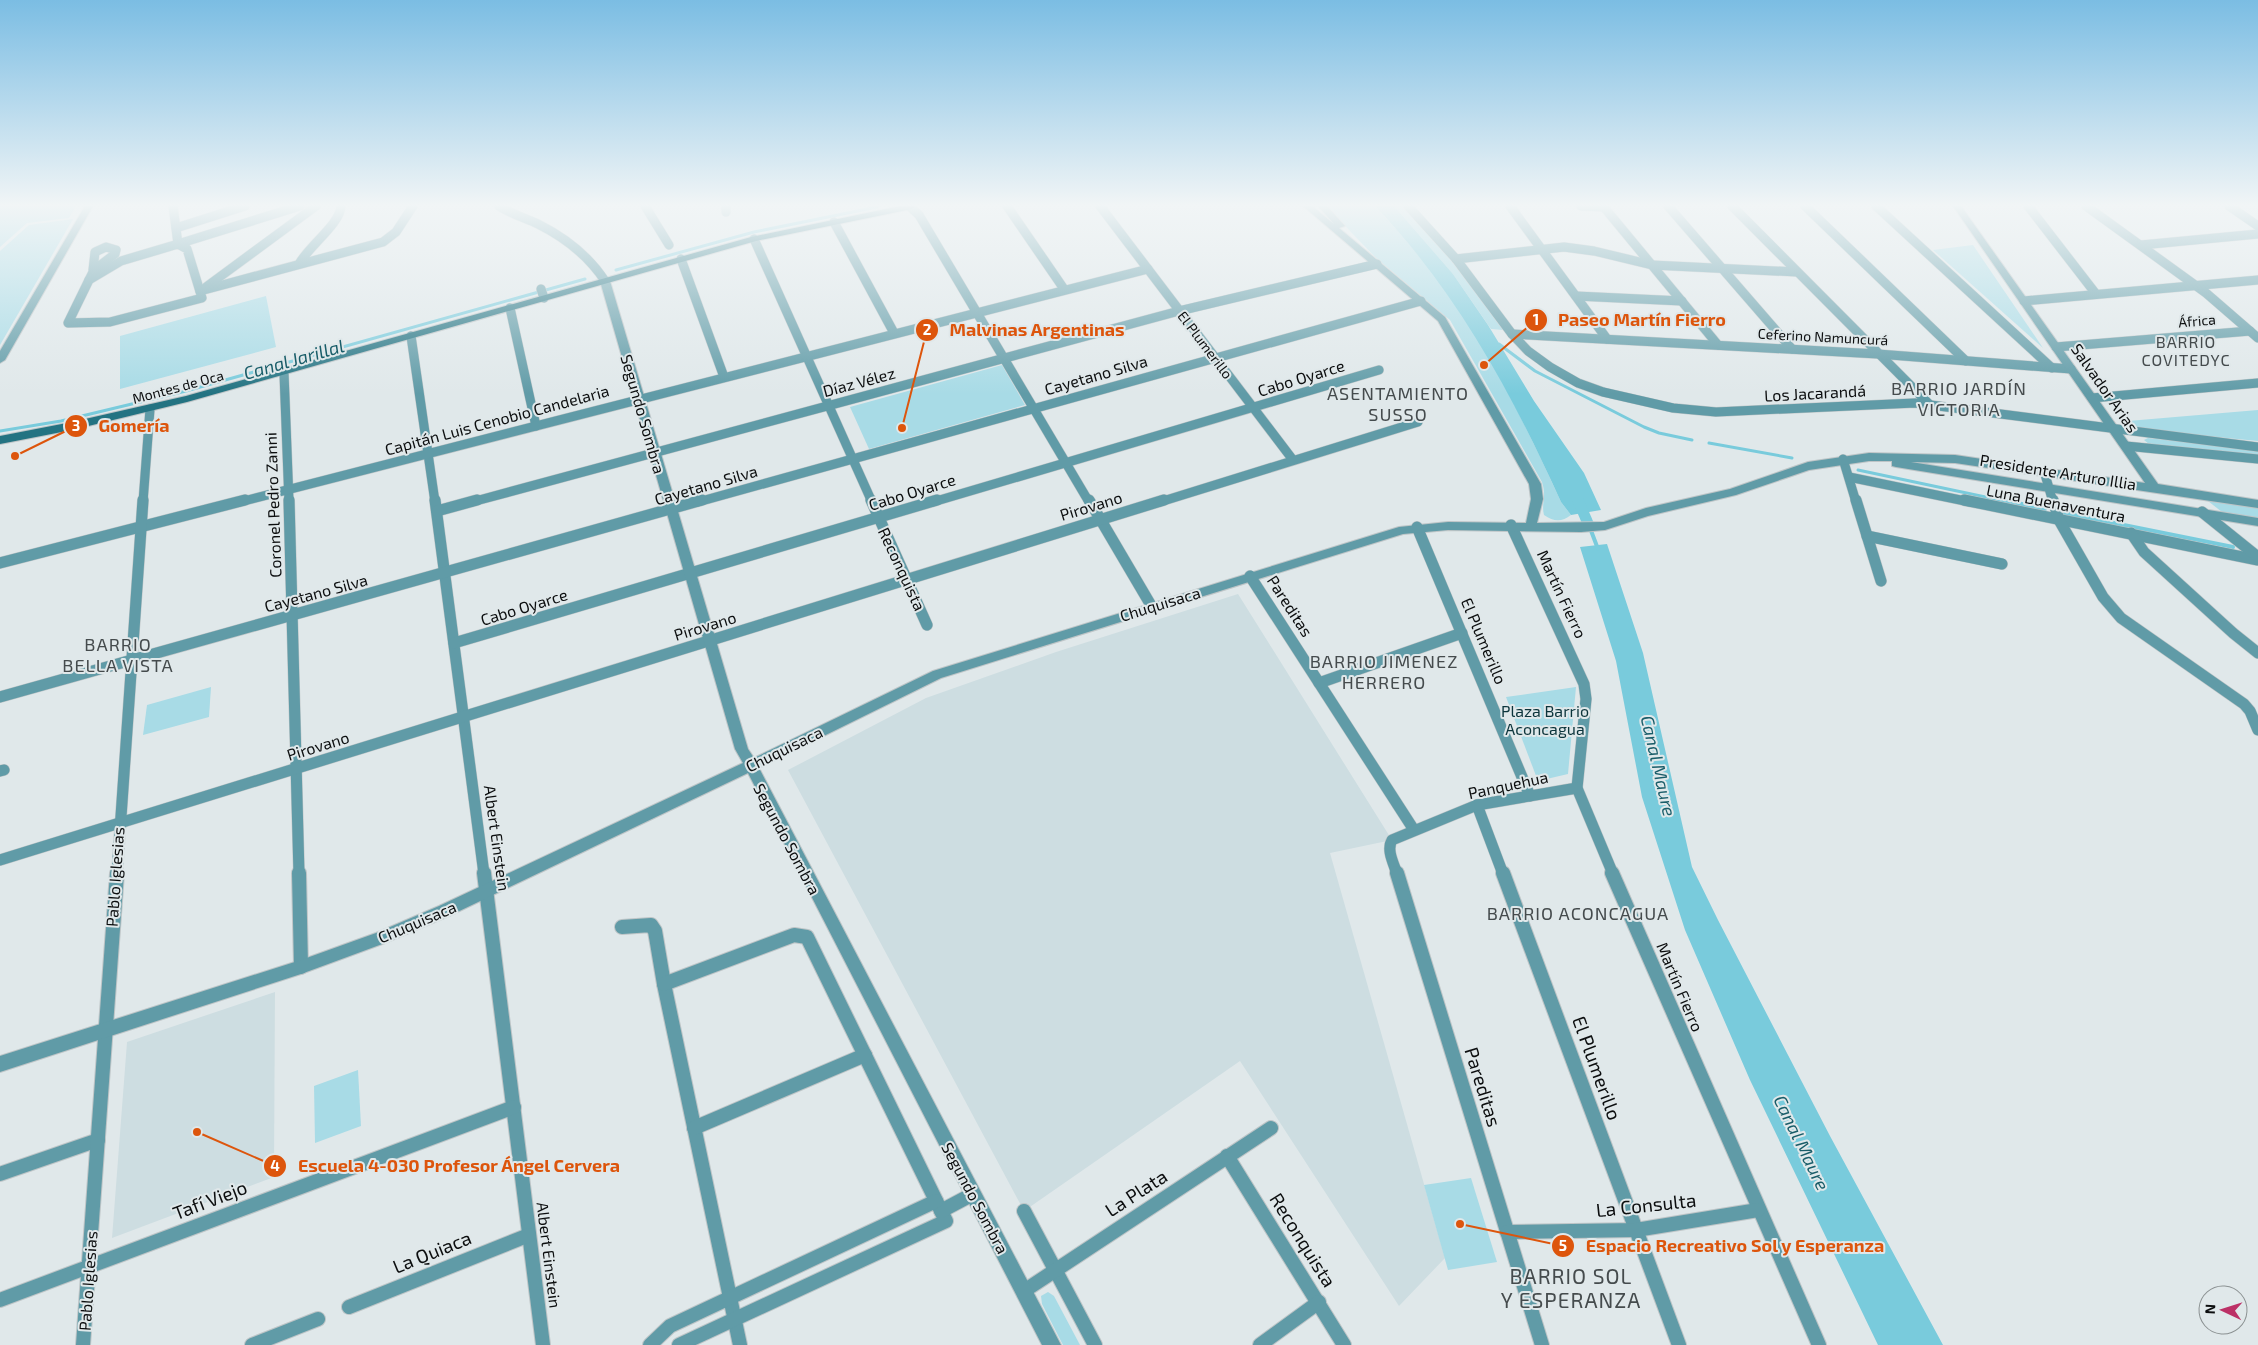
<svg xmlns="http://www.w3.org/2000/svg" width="2258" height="1345" viewBox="0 0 2258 1345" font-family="'Exo 2',sans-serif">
<rect width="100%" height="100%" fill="#e0e8ea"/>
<g fill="#cddde1">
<polygon points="1238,594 1392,840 1330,853 1445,1258 1399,1306 1240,1061 1024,1211 788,770 926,698 1056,652"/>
<polygon points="275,992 274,1177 112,1238 127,1042"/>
</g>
<g fill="#a8dbe6">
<polygon points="0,206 76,206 69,218 27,223 0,247"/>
<path d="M 1326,206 L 1375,206 C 1398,231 1421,257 1442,285 C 1490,352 1527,427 1561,502 L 1571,515 C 1562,522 1554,522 1544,515 C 1541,504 1547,497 1542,482 L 1450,320 L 1375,257 Z"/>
<polygon points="1394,206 1404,206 1452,261 1503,330 1491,329 1453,274"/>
<polygon points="73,219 0,345 0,251 29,225"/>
<polygon points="1973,245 2043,348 1933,250"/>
<polygon points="266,296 276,347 120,389 120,336"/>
<polygon points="1002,365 1025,405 869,449 850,407"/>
<polygon points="2258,410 2258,441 2133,429 2128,421"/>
<polygon points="2148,438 2258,450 2258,455 2149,444 2144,440"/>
<polygon points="2212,500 2258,508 2258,518 2222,512 2208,501"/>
<polygon points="211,687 209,717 143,735 147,705"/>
<polygon points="1576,687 1568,774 1538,781 1506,697"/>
<polygon points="358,1070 361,1126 315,1143 314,1086"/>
<polygon points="1471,1178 1497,1262 1448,1270 1424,1185"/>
<polygon points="1048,1292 1054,1296 1080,1345 1063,1345 1042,1304 1041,1296"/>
</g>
<g fill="#79cbdc">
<path d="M 1375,206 L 1394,206 L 1453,274 L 1488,325 L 1534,401 L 1584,473 L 1601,510 L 1571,515 L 1561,502 C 1512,394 1458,293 1375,206 Z"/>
<polygon points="1607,544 1643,653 1692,867 1718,920 1830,1136 1943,1345 1878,1345 1750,1080 1685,930 1642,797 1616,661 1580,547"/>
</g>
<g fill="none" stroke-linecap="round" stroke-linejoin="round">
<g stroke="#79cbdc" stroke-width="3">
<polyline points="616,270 754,232 877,207"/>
<polyline points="1499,344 1535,371 1644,427 1659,433 1692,440"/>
<polyline points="0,431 61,421 186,391 585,279"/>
<polyline points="1709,443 1792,458"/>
<polyline points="1858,470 2009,502"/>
</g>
<g stroke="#79cbdc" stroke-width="4">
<polyline points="2003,500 2045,509"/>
<polyline points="2064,513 2233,547"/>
<polyline points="1590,528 1598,549"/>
</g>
<polygon fill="#79cbdc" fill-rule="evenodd" points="1577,494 1583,498 1596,528 1594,531 1586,531 1584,528 1571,498"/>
<defs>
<g id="minor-far2">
<polyline points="173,206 178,244 300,206"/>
<path d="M 499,206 C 511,214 525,218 538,224 C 566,238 588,255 605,281"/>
<polyline points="645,206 669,245"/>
<polyline points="726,206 726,212"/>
<polyline points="909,206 919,215 1089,502"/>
<polyline points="1007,206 1064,289"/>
<polyline points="1100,206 1293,460"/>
<polyline points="1408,206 1456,259 1512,334 1528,351 1550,367 1578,383 1603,392 1673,408 1716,412 1915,403 2258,447"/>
<polyline points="1510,206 1607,339"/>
<polyline points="1581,206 1604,207"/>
<polyline points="1603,206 1718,345"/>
<polyline points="1668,206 1792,349"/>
<polyline points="1732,206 1930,405"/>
<polyline points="1805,206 1966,361"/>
<polyline points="1876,206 2052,368"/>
<polyline points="2028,206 2096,294"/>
<polyline points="2086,206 2206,293 2258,338"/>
<polyline points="2229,206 2258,226"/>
<polyline points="834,222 894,333"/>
<polyline points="176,228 245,206"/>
<polyline points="754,239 872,502"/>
<polygon points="178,244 187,249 202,298 110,322 68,323 89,280 121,261"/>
<polyline points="2141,245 2258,234"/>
<polyline points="681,259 724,377"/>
<polyline points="1456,259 1564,247 1594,251 1652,265 1797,272"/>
<path d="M 299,264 C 308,247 341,223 341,206"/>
<polyline points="89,280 94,270 115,254 116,250 106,247 95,252 93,270"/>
<polyline points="206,287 316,206"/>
<polyline points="541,289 544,298"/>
<polyline points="200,291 383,242 396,232 413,206"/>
<polyline points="1576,296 1682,301"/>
<polyline points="2024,301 2258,280"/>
<polyline points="510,308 536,426"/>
<polyline points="1512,334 1878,354 2071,369"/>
<polyline points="411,336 435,502"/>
<polyline points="2056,347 2250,331"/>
<polyline points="284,373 289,502"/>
<polyline points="2092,398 2258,383"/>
<polyline points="2126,446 2258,459"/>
<polyline points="1843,459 1856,502"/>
<polyline points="2044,471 2053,502"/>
<polyline points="1849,477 1970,502"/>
<polyline points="143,502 150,409"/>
<polyline points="240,502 1148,269"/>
<polyline points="472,502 1179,311 1377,264"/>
<polyline points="698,502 1421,301"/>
<polyline points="933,502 1379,370"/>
<polyline points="1160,502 1418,422"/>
</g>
<g id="minor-far1">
<polyline points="289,500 299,874"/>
<polyline points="435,500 484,874"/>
<polyline points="871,500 927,625"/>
<polyline points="1089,500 1152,607"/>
<polyline points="1856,500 1881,581"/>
<polyline points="1964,500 2258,560"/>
<polyline points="2053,500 2059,520 2103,597 2121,618 2244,704 2250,711 2258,730"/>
<polyline points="437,511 477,500"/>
<polyline points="2202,512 2258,557"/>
<polyline points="1511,525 1584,684 1586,699 1577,788 1613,874"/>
<polyline points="1417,527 1530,796"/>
<polyline points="2131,533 2144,552 2233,633 2258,653"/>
<polyline points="1867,536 2002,564"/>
<polyline points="0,563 245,500"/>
<polyline points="1250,576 1414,830"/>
<polyline points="454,643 937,500"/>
<polyline points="1319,683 1462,633"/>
<polyline points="0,697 702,500"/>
<polyline points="0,771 4,770"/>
<polyline points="1477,805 1503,874"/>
<polyline points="0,860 1164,500"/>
<polyline points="117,874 143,500"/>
<path d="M 1397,874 C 1394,864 1386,850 1392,840 L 1477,805 L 1577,788"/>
</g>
<g id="minor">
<polyline points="299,873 301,967"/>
<polyline points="484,873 543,1345"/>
<polyline points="1397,873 1542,1345"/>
<polyline points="1503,873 1679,1345"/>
<polyline points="1612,873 1819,1345"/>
<polyline points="622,927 651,925 655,931 664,984 740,1345"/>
<polyline points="664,984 794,935 807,937 946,1221 679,1345"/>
<polyline points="694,1128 865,1055"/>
<polyline points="1227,1156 1344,1345"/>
<polyline points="0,1174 98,1140"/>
<polyline points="941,1211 973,1194"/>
<polyline points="1024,1211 1095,1345"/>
<polyline points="1507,1232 1636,1230 1758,1210"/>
<polyline points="1024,1291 1271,1128"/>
<polyline points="0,1300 514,1107"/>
<polyline points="349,1307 529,1235"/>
<polyline points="83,1345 117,873"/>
<polyline points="252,1345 318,1319"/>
<polyline points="650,1345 670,1326 936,1201"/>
<polyline points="1260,1345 1319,1302"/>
</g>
<g id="tertiary">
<polygon points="85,206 93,206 5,360 0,363 0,351"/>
<polygon points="1303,206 1312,206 1334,224 1318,206 1327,206 1345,226 1339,228 1445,317 1541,484 1543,499 1537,523 1604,522 1646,508 1730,489 1808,462 1869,453 1955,455 2145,483 1953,206 1961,206 2158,484 2258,500 2258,508 1955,463 1911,462 2258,518 2258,526 1896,467 1892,466 1892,461 1869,461 1809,470 1736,495 1648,516 1605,530 1581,532 1448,530 1403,534 941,678 759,768 1061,1345 1042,1345 748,773 449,916 385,943 301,974 0,1072 0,1056 301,960 376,933 439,906 743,763 735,749 600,281 602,279 608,279 610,281 748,749 754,758 933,671 1399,527 1448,522 1526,523 1531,499 1529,484 1438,321"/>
</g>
<polygon id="secondary" points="900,206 916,206 912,209 756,241 187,402 72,430 0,444 0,436 72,422 186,396 751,237"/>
</defs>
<use href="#minor-far2" stroke="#bec5c7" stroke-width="10"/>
<use href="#minor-far1" stroke="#bec5c7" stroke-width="12"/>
<use href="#minor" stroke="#bec5c7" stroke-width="16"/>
<use href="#tertiary" stroke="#bec5c7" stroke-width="2"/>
<use href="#secondary" stroke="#bec5c7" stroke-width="2"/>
<use href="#minor-far2" stroke="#609ba7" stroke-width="9"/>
<use href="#minor-far1" stroke="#609ba7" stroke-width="11"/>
<use href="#minor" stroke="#609ba7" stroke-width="14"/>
<use href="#tertiary" fill="#609ba7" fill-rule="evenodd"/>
<use href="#secondary" fill="#237382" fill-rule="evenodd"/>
</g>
<linearGradient id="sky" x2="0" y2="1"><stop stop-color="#7bbde3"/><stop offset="0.52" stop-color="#f1f5f6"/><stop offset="1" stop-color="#f1f5f6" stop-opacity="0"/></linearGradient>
<rect width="2258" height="394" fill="url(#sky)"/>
<g text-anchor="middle" stroke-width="4" stroke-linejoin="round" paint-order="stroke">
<g font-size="14" fill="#0c0e0f" stroke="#e0e8ea">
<text transform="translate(2197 321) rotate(-5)" y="5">África</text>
<text transform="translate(1823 337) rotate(3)" y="5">Ceferino Namuncurá</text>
<text transform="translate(1205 345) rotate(53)" y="5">El Plumerillo</text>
<text transform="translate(178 387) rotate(-15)" y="5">Montes de Oca</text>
</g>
<g font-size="16" letter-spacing="1" fill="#454b4d" stroke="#e0e8ea">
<text x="2186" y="348">BARRIO<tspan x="2186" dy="18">COVITEDYC</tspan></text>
</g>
<g font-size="16" fill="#0c0e0f" stroke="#e0e8ea">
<text transform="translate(1096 375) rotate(-16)" y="6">Cayetano Silva</text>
<text transform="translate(1301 378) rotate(-17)" y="6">Cabo Oyarce</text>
<text transform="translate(859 382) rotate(-15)" y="6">Díaz Vélez</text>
<text transform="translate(2105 388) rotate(55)" y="6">Salvador Arias</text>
<text transform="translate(1815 393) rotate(-3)" y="6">Los Jacarandá</text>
<text transform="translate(643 414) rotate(74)" y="6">Segundo Sombra</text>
<text transform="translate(497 420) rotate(-15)" y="6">Capitán Luis Cenobio Candelaria</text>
<text transform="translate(2058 472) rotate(9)" y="6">Presidente Arturo Illia</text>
<text transform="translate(706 485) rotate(-16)" y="6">Cayetano Silva</text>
<text transform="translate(912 492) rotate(-17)" y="6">Cabo Oyarce</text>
<text transform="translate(2056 503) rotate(11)" y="6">Luna Buenaventura</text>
<text transform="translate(273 505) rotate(-92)" y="6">Coronel Pedro Zanni</text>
<text transform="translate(1091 506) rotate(-17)" y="6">Pirovano</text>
<text transform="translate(902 569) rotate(65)" y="6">Reconquista</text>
<text transform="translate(316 593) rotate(-15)" y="6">Cayetano Silva</text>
<text transform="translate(1562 594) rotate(65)" y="6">Martín Fierro</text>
<text transform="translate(1160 604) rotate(-17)" y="6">Chuquisaca</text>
<text transform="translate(1290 606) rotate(57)" y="6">Pareditas</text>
<text transform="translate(524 607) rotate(-17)" y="6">Cabo Oyarce</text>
<text transform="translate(705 626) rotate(-17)" y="6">Pirovano</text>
<text transform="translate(1484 641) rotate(67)" y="6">El Plumerillo</text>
<text transform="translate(318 746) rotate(-17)" y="6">Pirovano</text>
<text transform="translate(784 749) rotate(-26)" y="6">Chuquisaca</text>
<text transform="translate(1508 785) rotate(-12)" y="6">Panquehua</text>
<text transform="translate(497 838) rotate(82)" y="6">Albert Einstein</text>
<text transform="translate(787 839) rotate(62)" y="6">Segundo Sombra</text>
<text transform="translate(115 877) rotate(-86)" y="6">Pablo Iglesias</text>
<text transform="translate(417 922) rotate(-23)" y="6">Chuquisaca</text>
<text transform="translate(1680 987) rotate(67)" y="6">Martín Fierro</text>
<text transform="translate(975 1198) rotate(62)" y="6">Segundo Sombra</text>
<text transform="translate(549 1255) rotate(83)" y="6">Albert Einstein</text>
<text transform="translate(88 1281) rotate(-86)" y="6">Pablo Iglesias</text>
</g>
<g font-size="16" fill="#0b343b" stroke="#e0e8ea">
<text x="1545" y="717">Plaza Barrio<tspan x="1545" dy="18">Aconcagua</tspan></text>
</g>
<g font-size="18" font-style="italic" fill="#195d69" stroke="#e0e8ea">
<text transform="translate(294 360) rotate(-16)" y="6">Canal Jarillal</text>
<text transform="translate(1658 766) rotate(77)" y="6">Canal Maure</text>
<text transform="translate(1801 1143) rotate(64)" y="6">Canal Maure</text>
</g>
<g font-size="18" letter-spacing="1" fill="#454b4d" stroke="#e0e8ea">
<text x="1959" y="395">BARRIO JARDÍN<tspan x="1959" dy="21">VICTORIA</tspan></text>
<text x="1398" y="400">ASENTAMIENTO<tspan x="1398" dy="21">SUSSO</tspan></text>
<text x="118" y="651">BARRIO<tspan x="118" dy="21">BELLA VISTA</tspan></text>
<text x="1384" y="668">BARRIO JIMENEZ<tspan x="1384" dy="21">HERRERO</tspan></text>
<text x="1578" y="920">BARRIO ACONCAGUA</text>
</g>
<g font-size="19" fill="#0c0e0f" stroke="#e0e8ea">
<text transform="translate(1597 1068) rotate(70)" y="7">El Plumerillo</text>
<text transform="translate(1483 1087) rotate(73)" y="7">Pareditas</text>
<text transform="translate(1136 1193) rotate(-33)" y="7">La Plata</text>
<text transform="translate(210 1200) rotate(-21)" y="7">Tafí Viejo</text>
<text transform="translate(1646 1205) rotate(-6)" y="7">La Consulta</text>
<text transform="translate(1303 1240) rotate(58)" y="7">Reconquista</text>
<text transform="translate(432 1252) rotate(-22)" y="7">La Quiaca</text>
</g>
<g font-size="21" letter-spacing="1" fill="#454b4d" stroke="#e0e8ea">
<text x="1571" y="1284">BARRIO SOL<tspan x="1571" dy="24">Y ESPERANZA</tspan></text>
</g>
</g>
<path fill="none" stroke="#dd550c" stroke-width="2" d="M1484 365L1536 320M902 428L927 330M15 456L76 426M197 1132L275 1166M1460 1224L1563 1246"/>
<g fill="#dd550c" stroke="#e0e8ea" stroke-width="2">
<circle cx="1484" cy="365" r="5"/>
<circle cx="902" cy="428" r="5"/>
<circle cx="15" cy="456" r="5"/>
<circle cx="197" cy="1132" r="5"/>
<circle cx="1460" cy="1224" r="5"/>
<circle cx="1536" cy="320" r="12"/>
<circle cx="927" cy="330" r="12"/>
<circle cx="76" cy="426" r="12"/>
<circle cx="275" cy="1166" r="12"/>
<circle cx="1563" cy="1246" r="12"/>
</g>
<g font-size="15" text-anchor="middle" font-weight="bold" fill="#fff">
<text x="1536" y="325">1</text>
<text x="927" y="335">2</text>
<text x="76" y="431">3</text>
<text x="275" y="1171">4</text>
<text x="1563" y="1251">5</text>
</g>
<g font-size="18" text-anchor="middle" font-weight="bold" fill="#dd550c" stroke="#e0e8ea" stroke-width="4" stroke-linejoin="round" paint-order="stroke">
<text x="1642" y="326">Paseo Martín Fierro</text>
<text x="1037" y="336">Malvinas Argentinas</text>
<text x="134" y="432">Gomería</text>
<text x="459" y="1172">Escuela 4-030 Profesor Ángel Cervera</text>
<text x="1735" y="1252">Espacio Recreativo Sol y Esperanza</text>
</g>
<g transform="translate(2223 1310) rotate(274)"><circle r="24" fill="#e0e8ea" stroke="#8b9192"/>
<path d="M0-4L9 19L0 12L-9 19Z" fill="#bc3066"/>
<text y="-8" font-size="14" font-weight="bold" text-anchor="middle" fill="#0c0e0f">N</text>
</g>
</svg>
